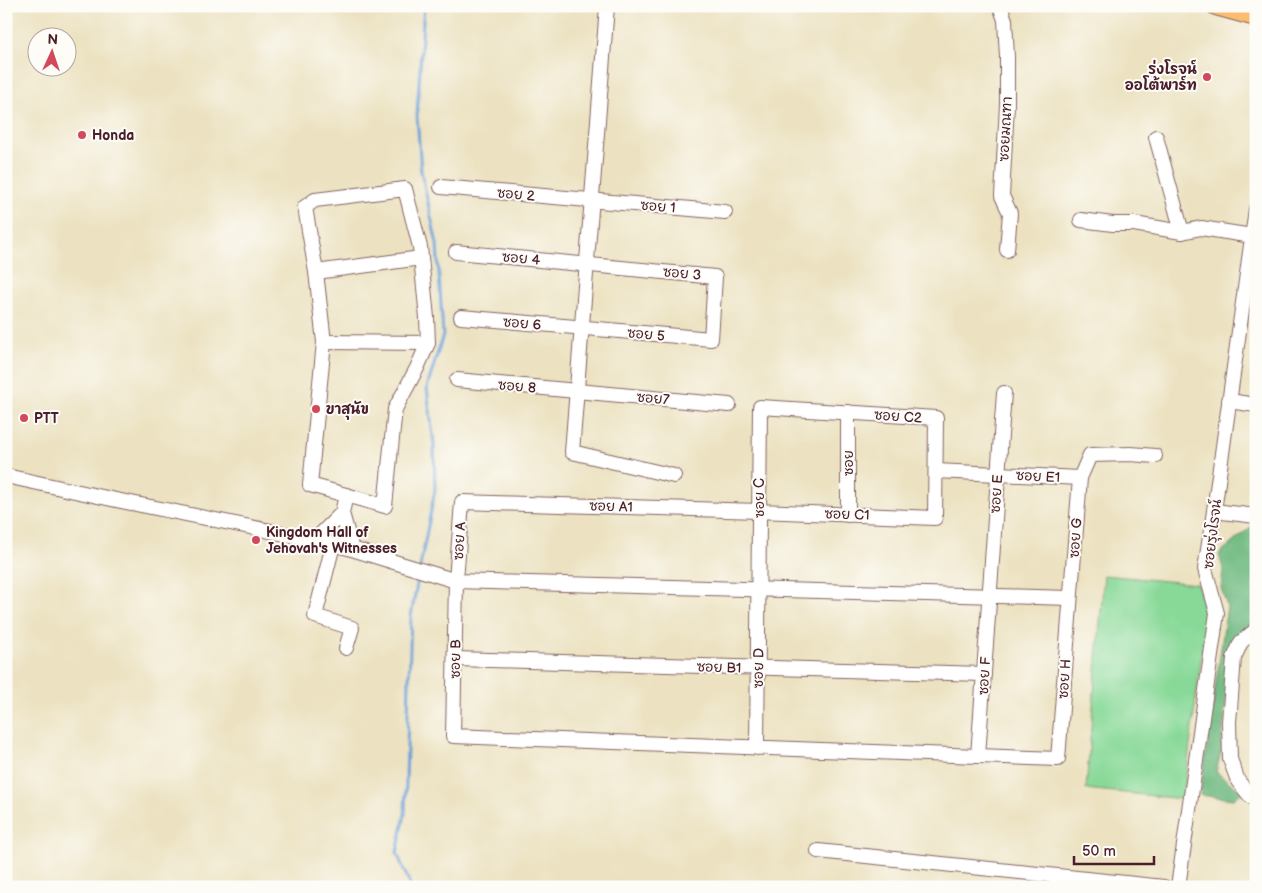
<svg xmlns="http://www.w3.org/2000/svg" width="1262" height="893" viewBox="0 0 1262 893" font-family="'Balsamiq Sans','Playpen Sans Thai',sans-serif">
<rect width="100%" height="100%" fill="#fdfcf7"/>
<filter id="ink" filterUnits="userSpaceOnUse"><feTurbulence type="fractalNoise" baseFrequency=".02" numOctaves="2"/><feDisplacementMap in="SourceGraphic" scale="10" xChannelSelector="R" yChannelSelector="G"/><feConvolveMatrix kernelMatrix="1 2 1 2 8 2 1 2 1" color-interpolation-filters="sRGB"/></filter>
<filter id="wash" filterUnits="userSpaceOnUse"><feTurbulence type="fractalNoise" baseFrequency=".0096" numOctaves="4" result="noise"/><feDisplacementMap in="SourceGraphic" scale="20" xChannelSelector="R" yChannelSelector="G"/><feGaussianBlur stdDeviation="1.12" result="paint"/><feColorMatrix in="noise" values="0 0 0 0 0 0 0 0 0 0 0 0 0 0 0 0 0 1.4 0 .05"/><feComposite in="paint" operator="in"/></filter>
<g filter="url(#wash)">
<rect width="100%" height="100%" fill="#ece2c1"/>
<polygon fill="#88d998" stroke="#697c62" points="1104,575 1197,584 1207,613 1183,799 1086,789"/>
<polygon fill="#6eb980" stroke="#5c6c56" points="1253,525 1256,526 1256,623 1243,632 1231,647 1221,752 1216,772 1242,792 1233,799 1200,795 1227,606 1221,588 1223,569 1219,554"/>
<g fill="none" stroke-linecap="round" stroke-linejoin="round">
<g stroke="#6aa0d7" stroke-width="3">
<polyline points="420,567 435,490 434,444 427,388 443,335 437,244 421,171 417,115 424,6"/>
<polyline points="411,887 397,853 405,814 411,616 419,573"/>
</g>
</g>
</g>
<g filter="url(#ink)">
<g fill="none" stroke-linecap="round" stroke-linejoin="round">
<defs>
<g id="minor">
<polyline points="607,6 572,452 674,476"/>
<polyline points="1000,6 1005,20 1007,57 1007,105 1002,196 1010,213 1007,250"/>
<polyline points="1156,137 1182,232"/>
<polyline points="441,187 725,212"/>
<polygon points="405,189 420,247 427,318 428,343 417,368 395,409 385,506 310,485 324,342 316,272 305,207 315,200"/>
<polyline points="1081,220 1113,224 1134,224 1182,232 1201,228 1252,236"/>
<polyline points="456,252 715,277 711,339 461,317"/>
<polyline points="316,272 421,258"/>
<polyline points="324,342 428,343"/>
<polyline points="457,380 729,405"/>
<polyline points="1229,401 1256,405"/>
<polyline points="848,412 848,515"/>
<polyline points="936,471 1080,478"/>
<polyline points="6,476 116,500 315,540 352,549 456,581 1070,598"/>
<polyline points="346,495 342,513 352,549"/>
<polyline points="1214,511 1256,516"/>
<polyline points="315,540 342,513"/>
<polyline points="333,545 315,616 352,628 346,648"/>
<polyline points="1256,630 1241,642 1234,658 1229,722 1230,759 1238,781 1251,797 1256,798"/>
<polyline points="455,659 984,674"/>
<polyline points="757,748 760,407 936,418 935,518 759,511 462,502 456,581 453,736 1058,759 1080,478 1090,455 1131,454 1155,456"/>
<polyline points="978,756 1004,393"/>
<polyline points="818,851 1164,887"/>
<polyline points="1178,887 1217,613 1205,569 1214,511 1256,209"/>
</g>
<polyline id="major" points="1216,6 1256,17"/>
</defs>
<use href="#minor" stroke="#836360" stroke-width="16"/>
<use href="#major" stroke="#836360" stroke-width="20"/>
<use href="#minor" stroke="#fff" stroke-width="14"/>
<use href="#major" stroke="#fcbd6f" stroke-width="18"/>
</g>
</g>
<g fill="#d1495b" stroke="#fdfcf7" stroke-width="2">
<circle cx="1207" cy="77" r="5"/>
<circle cx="82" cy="135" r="5"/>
<circle cx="316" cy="409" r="5"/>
<circle cx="24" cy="418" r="5"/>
<circle cx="256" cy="540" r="5"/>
</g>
<g text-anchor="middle" stroke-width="4" stroke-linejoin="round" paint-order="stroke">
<g font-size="14" font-weight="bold" fill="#4a1f2b" stroke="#fdfcf7" text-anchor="start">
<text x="1197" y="74" text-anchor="end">รุ่งโรจน์<tspan x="1197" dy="16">ออโต้พาร์ท</tspan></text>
<text x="92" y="140">Honda</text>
<text x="326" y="414">ขาสุนัข</text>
<text x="34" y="423">PTT</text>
<text x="266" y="537">Kingdom Hall of<tspan x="266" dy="16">Jehovah's Witnesses</tspan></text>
</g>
<g font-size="14" fill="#4a1f2b" stroke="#fdfcf7">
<text transform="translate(1005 129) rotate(-87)" y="5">ซอยมณฑา</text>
<text transform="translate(516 194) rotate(5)" y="5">ซอย 2</text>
<text transform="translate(658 206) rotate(5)" y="5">ซอย 1</text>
<text transform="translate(521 258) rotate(5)" y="5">ซอย 4</text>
<text transform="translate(682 273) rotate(5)" y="5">ซอย 3</text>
<text transform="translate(522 323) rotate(5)" y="5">ซอย 6</text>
<text transform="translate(646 334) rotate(5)" y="5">ซอย 5</text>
<text transform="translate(517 386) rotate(5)" y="5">ซอย 8</text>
<text transform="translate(653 398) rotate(5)" y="5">ซอย7</text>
<text transform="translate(898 416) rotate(4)" y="5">ซอย C2</text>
<text transform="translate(848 463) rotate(-90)" y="5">ซอย</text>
<text transform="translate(1038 476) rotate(3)" y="5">ซอย E1</text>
<text transform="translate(996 494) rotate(-86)" y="5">ซอย E</text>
<text transform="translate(759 498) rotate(-90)" y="5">ซอย C</text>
<text transform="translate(611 506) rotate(2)" y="5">ซอย A1</text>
<text transform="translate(847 514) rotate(2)" y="5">ซอย C1</text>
<text transform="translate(1212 534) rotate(-83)" y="5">ซอยรุ่งโรจน์</text>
<text transform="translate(1075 538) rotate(-86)" y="5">ซอย G</text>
<text transform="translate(459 541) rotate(-86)" y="5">ซอย A</text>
<text transform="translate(455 659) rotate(-89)" y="5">ซอย B</text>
<text transform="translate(719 667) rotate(2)" y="5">ซอย B1</text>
<text transform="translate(758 668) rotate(-89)" y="5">ซอย D</text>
<text transform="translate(984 676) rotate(-86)" y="5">ซอย F</text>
<text transform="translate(1064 679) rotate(-86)" y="5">ซอย H</text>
</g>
</g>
<rect width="1262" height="893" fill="none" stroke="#fdfcf7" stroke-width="25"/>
<g transform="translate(52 52) rotate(3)"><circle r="24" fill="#fdfcf7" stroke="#b5a4a5"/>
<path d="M0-4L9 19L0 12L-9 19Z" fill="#d1495b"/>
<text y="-8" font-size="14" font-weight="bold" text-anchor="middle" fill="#4a1f2b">N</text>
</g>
<path d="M1074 856v8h80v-8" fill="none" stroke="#4a1f2b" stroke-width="2.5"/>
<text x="1082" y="856" font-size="15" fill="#4a1f2b" stroke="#fdfcf7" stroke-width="4" paint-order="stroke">50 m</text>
</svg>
